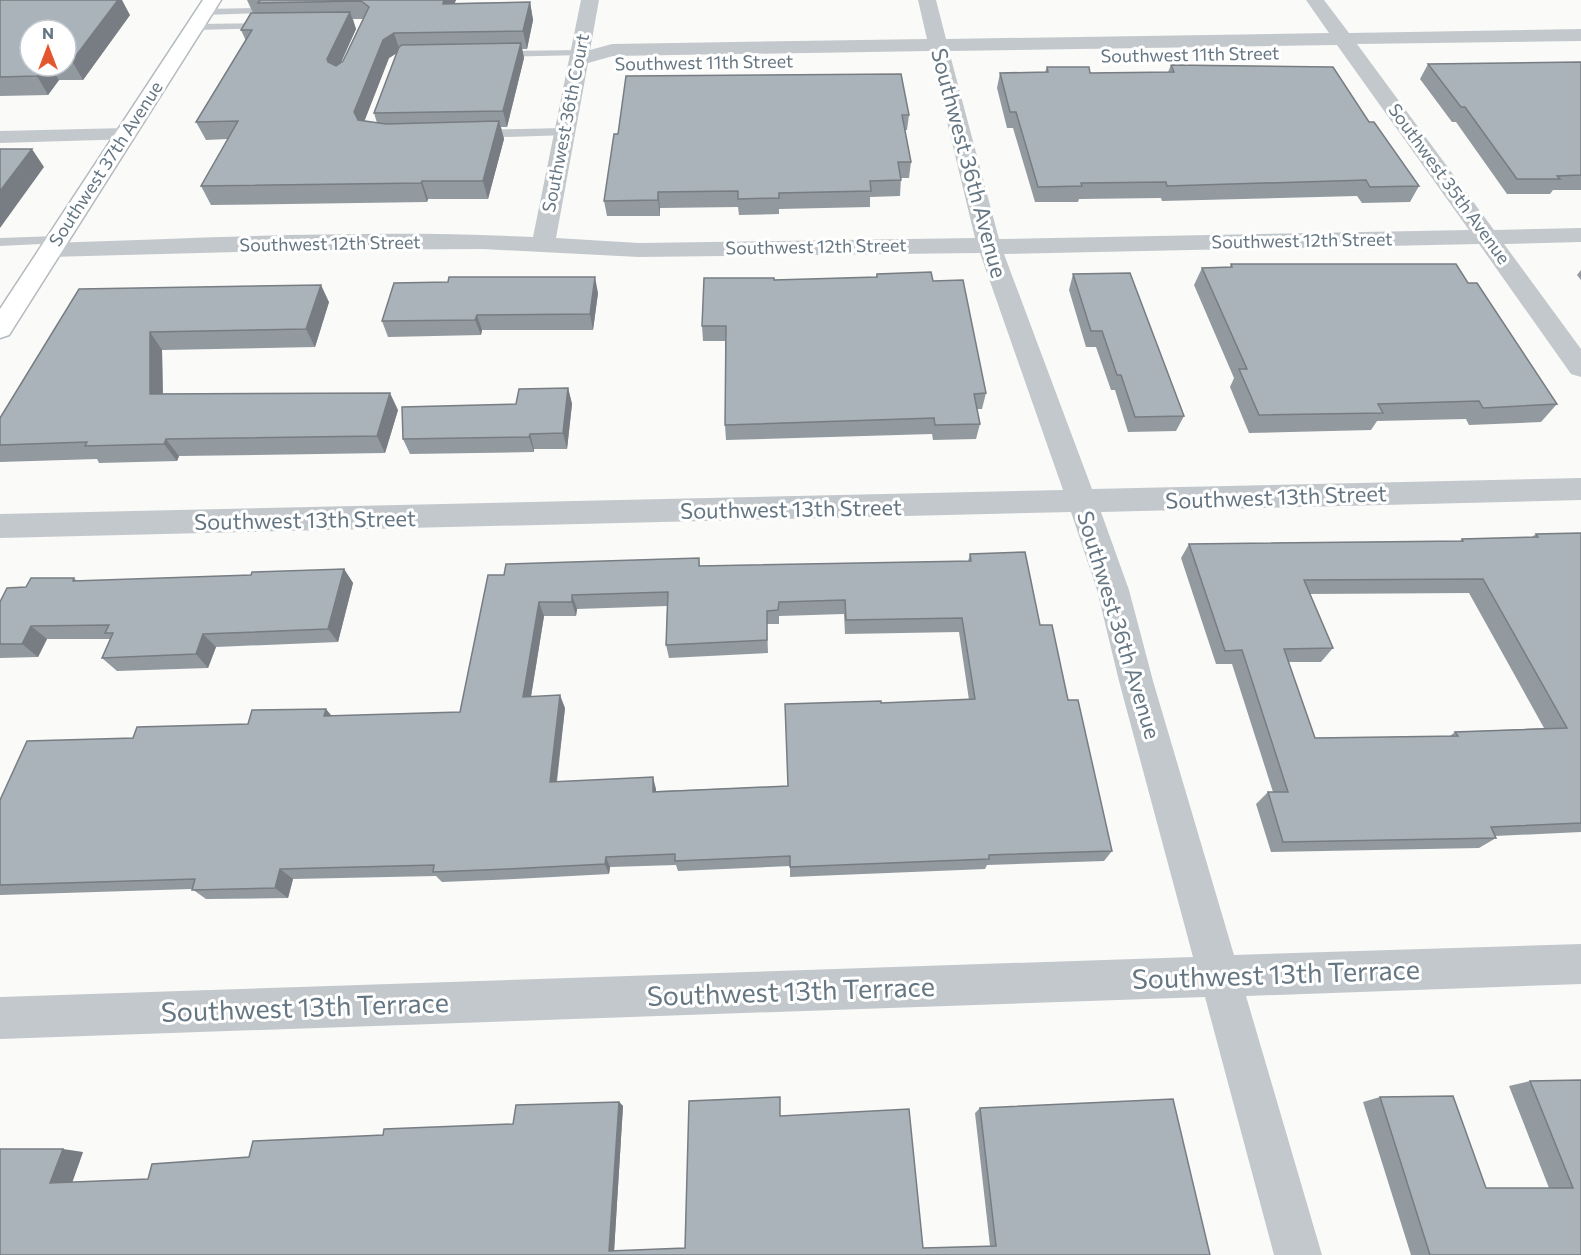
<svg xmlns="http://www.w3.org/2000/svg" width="1581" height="1255" viewBox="0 0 1581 1255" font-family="Commissioner,sans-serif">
<rect width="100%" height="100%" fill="#fafaf8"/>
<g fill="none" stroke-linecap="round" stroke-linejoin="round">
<defs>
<polygon id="secondary" points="203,0 221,0 9,335 0,338 0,309"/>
</defs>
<use href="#secondary" stroke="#b3babf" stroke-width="3"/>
<g fill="#c3c8cc" fill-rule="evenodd">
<polygon points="259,8 265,11 263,13 204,15 198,12 204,9"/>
<polygon points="270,23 274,24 274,28 195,30 189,27 195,24"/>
<polygon points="580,50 586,53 584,55 498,57 492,54 498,51"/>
<polygon points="564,128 568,129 570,132 568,135 475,138 469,134 475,130"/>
<polygon points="57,236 64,240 62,243 0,246 0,238"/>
</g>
<g fill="#c3c8cc" fill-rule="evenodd">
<path d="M 581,0 L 599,0 L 590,50 L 612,44 L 927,39 L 918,0 L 936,0 L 946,39 L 1329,33 L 1306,0 L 1324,0 L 1349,33 L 1581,29 L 1581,41 L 1357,44 L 1494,230 L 1581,228 L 1581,242 L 1504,244 L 1581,349 L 1581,377 L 1571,374 L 1479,244 L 1004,254 L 1092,489 L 1581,478 L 1581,500 L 1101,512 L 1129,590 L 1153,681 L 1234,955 L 1581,944 L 1581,984 L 1246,996 L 1322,1255 L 1274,1255 L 1205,997 L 0,1039 L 0,997 L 1193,957 L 1119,681 L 1097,590 L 1071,512 L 0,538 L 0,514 L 1063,490 L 980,253 L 639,257 L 483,249 L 309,250 L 50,257 L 41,255 L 38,250 L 41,245 L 50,243 C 210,238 372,229 533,237 ZM 1337,45 L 1469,230 L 999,239 L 949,51 ZM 930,51 L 975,238 L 639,243 L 556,238 L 588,63 L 613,56 Z"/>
<polygon points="126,128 134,129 137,134 134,139 0,143 0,131"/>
</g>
<use href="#secondary" fill="#fff" fill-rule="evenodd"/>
</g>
<g fill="#929a9f" fill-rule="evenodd">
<path d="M 0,0 L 130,15 L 83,80 L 59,80 L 48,95 L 0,96 ZM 66,30 L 66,66 L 30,66 Z"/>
<path d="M 247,0 L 456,0 L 454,3 L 530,2 L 533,20 L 527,49 L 522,49 L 524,58 L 507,127 L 501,127 L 504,139 L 488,199 L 428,199 L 427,202 L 211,205 L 201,186 L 228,139 L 206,140 L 196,122 L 246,41 L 241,30 L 253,13 ZM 353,19 L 364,19 L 343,61 L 341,63 L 356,29 ZM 397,53 L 374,113 L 377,123 L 364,121 L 389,58 Z"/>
<polygon points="1581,62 1581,190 1553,190 1550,194 1507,194 1456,122 1452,122 1420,79 1428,64"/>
<polygon points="1171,65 1369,122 1419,186 1410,202 1362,203 1357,196 1162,201 1161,198 1079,199 1078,202 1035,202 1013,128 1007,128 997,88 1000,73 1045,72 1047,67 1090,73 1168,72"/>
<polygon points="909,115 907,130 905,130 911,162 909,178 901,178 900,196 870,197 870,207 779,209 779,214 739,215 738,207 660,208 660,216 607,216 604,201 614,134"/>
<polygon points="1231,264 1468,283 1557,404 1541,422 1469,425 1466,419 1377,421 1371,430 1249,433 1230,387 1234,378 1194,285 1202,268 1230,267"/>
<polygon points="1581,270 1581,280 1577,275"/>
<polygon points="877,274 933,281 986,393 982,409 977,409 980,424 976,439 933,440 932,434 726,440 725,425 725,341 703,341 702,326 774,280 876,277"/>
<polygon points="1073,274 1184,416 1176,431 1128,432 1115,390 1111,390 1096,347 1086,347 1069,290"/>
<polygon points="79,289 329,302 315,347 162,350 163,394 398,410 385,453 179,456 177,461 99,463 97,459 0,462 0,418"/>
<polygon points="598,293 593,330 482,330 481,335 388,337 382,321"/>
<polygon points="568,388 572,404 567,449 534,449 534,452 410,454 403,439"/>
<path d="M 1581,533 L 1581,832 L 1495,836 L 1496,838 L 1479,848 L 1271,852 L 1256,804 L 1268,792 L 1273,792 L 1232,664 L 1216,664 L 1181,558 L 1189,544 L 1460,541 L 1462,539 L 1532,537 L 1536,534 ZM 1469,593 L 1544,728 L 1455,732 L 1450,736 L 1315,738 L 1288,662 L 1321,662 L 1333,648 L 1310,594 Z"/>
<path d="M 970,554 L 1040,625 L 1068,700 L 1112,851 L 1104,861 L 987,865 L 985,869 L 790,877 L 790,866 L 678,871 L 676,865 L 610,867 L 609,874 L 515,879 L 442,882 L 436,876 L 293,879 L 288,898 L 206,899 L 192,889 L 0,895 L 0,800 L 133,738 L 248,724 L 331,716 L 460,712 L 504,575 L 699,558 L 700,566 L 968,561 ZM 667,606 L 666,645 L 669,658 L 768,653 L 767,624 L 779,624 L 779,616 L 844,614 L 845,634 L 959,632 L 969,700 L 881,703 L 787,786 L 656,791 L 656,789 L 557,782 L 565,708 L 531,696 L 544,616 L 576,616 L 577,609 Z"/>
<polygon points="344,569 353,583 338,642 216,647 208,668 117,671 102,658 111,639 47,639 38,657 0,658 0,602 26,587 74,578 77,581 251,575"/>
<polygon points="1581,1080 1581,1255 1411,1255 1363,1102 1380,1097 1486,1188 1549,1188 1509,1086 1530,1081"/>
<polygon points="619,1102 623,1106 614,1251 685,1248 780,1116 923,1248 990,1246 975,1113 980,1108 1210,1255 0,1255 83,1152 72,1182 148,1179 249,1157 383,1135 513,1124"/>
</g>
<g fill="#777d82">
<polygon points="118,0 122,0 130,15 83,80 72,61"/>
<polygon points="444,0 456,0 448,21 443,4"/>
<polygon points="530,2 533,20 527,49 523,31"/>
<polygon points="350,12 356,29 334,77 327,59"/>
<polygon points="394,33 400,51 389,58 361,130 354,112 383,40"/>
<polygon points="521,43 524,58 507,127 503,111"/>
<polygon points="44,66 50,66 59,80 48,95 37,76"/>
<polygon points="499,121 504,139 488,199 483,181"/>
<polygon points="32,149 44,167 0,228 0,191"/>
<polygon points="422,181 428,199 427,202 421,183"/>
<polygon points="658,192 660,208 660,216 658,200"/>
<polygon points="595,277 598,293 593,330 590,314"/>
<polygon points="321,285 329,302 315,347 306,329"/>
<polygon points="477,315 482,330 481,335 475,320"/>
<polygon points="150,332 162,350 163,412 150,394"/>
<polygon points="568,388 572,404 567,449 563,433"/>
<polygon points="390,393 398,410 385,453 377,436"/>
<polygon points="530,434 534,449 534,452 529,437"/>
<polygon points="166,439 179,456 177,461 164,444"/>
<polygon points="344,569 353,583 338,642 328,629"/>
<polygon points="572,595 577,609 576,616 572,602"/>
<polygon points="539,602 544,616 529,709 523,697"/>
<polygon points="31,626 47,639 38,657 22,644"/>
<polygon points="203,634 216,647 208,668 196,654"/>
<polygon points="560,695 565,708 555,793 550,782"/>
<polygon points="326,709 336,721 324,716"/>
<polygon points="653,777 656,789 656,803 653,792"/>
<polygon points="606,857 610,867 609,874 605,864"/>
<polygon points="280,869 293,879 288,898 275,888"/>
<polygon points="619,1102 623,1106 614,1252 609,1251"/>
<polygon points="63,1149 83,1152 71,1186 50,1183"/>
</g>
<g fill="#aab3b9" stroke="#777d82" stroke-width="1.5" fill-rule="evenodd">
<polygon points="0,0 118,0 72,61 66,62 66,30 30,30 30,66 44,66 37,76 0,77"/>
<polygon points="260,0 444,0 443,4 530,2 523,31 394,33 383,40 354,112 358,120 386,124 499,121 483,181 422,181 421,183 201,186 238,121 196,122 252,30 241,30 251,13 350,12 327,59 328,62 336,66 343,61 369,7 361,1 258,3"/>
<polygon points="521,43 503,111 374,113 399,47 402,45"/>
<polygon points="1581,62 1581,175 1557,176 1560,179 1517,179 1465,107 1461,107 1428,64"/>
<polygon points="1171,65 1333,67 1369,122 1374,122 1419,186 1370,187 1366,180 1167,186 1166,182 1081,183 1082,186 1038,187 1016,112 1010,112 1000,73 1048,72 1047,67 1089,67 1090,73 1174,72"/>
<polygon points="901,74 909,115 902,115 911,162 898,162 901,180 870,181 871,191 779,193 779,198 738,199 738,191 658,192 658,200 604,201 614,134 618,134 626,76"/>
<polygon points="0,149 32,149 0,191"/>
<polygon points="1231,264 1456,264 1468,283 1477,283 1557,404 1483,408 1479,401 1378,404 1383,413 1259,415 1239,369 1247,369 1202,268 1232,267"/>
<polygon points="931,272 933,281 963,280 986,393 974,394 980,424 935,425 934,418 725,425 726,326 702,326 704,278 774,278 774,280 877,277 877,274"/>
<polygon points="1130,273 1184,416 1135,417 1121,375 1117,375 1102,331 1091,331 1073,274"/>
<polygon points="449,277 595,277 590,314 477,315 475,320 382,321 394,283 448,282"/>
<polygon points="321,285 306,329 150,332 150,394 390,393 377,436 166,439 164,444 85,446 87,442 0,445 0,418 79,289"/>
<polygon points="568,388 563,433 530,434 529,437 403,439 402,407 516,404 519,389"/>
<path d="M 1581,533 L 1581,823 L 1491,827 L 1496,838 L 1283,842 L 1268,792 L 1288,792 L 1242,650 L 1225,651 L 1189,544 L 1463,541 L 1462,539 L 1538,537 L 1536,534 ZM 1483,579 L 1567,728 L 1455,732 L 1458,736 L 1315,738 L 1284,649 L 1333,648 L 1304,580 Z"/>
<path d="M 1025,552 L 1040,625 L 1052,625 L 1068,700 L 1078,700 L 1112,851 L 989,855 L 989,859 L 790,867 L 790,856 L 675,861 L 675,854 L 606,857 L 605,864 L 508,869 L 433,872 L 434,865 L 280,869 L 275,888 L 192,890 L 195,879 L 0,885 L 0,800 L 27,741 L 133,738 L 137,727 L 248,724 L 252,710 L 326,709 L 324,716 L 460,712 L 488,575 L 504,575 L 506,564 L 699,558 L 699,566 L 971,561 L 970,554 ZM 668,592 L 666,645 L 767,640 L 767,611 L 778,610 L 779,602 L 845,600 L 846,620 L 962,618 L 975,699 L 881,703 L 881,701 L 785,704 L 788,786 L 653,792 L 653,777 L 550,782 L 560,695 L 523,697 L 539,602 L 572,602 L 572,595 Z"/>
<polygon points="344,569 328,629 203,634 196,654 102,658 113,633 105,633 109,625 31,626 22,644 0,644 0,602 7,588 26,587 31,578 74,578 73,581 251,575 252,572"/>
<polygon points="1581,1080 1581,1255 1430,1255 1380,1097 1453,1096 1486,1188 1573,1188 1530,1081"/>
<polygon points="780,1097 780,1116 909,1109 923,1248 996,1246 980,1108 1173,1099 1210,1255 0,1255 0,1149 63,1149 50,1183 148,1179 152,1164 249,1157 253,1141 383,1135 384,1129 513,1124 516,1105 619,1102 609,1251 685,1248 689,1101"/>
</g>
<g text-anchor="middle" stroke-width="6" stroke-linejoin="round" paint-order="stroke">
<g font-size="18" fill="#657683" stroke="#fff">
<text transform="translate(1190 55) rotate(-1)" y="6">Southwest 11th Street</text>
<text transform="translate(704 63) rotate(-1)" y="6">Southwest 11th Street</text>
<text transform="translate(566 123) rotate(-79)" y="6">Southwest 36th Court</text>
<text transform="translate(106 164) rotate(-57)" y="6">Southwest 37th Avenue</text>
<text transform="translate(1449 184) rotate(54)" y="6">Southwest 35th Avenue</text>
<text transform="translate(1302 241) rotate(-1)" y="6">Southwest 12th Street</text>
<text transform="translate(330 244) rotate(-1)" y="6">Southwest 12th Street</text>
<text transform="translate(816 247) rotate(-1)" y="6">Southwest 12th Street</text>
</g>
<g font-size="22" fill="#657683" stroke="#fff">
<text transform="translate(969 163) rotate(75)" y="8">Southwest 36th Avenue</text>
<text transform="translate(1276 497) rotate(-2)" y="8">Southwest 13th Street</text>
<text transform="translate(791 509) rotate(-1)" y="8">Southwest 13th Street</text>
<text transform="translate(305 520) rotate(-1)" y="8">Southwest 13th Street</text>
<text transform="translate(1119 625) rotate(73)" y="8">Southwest 36th Avenue</text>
</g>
<g font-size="27" fill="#657683" stroke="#fff">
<text transform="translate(1276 975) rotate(-2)" y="9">Southwest 13th Terrace</text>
<text transform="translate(791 992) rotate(-2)" y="9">Southwest 13th Terrace</text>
<text transform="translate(305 1008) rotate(-2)" y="9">Southwest 13th Terrace</text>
</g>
</g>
<g transform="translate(48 48)"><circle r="28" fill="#ffffff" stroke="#c1c8cd" stroke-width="1.5"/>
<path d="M0-4.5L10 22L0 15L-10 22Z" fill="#e4572e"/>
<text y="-9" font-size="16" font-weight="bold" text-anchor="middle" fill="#657683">N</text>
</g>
</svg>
